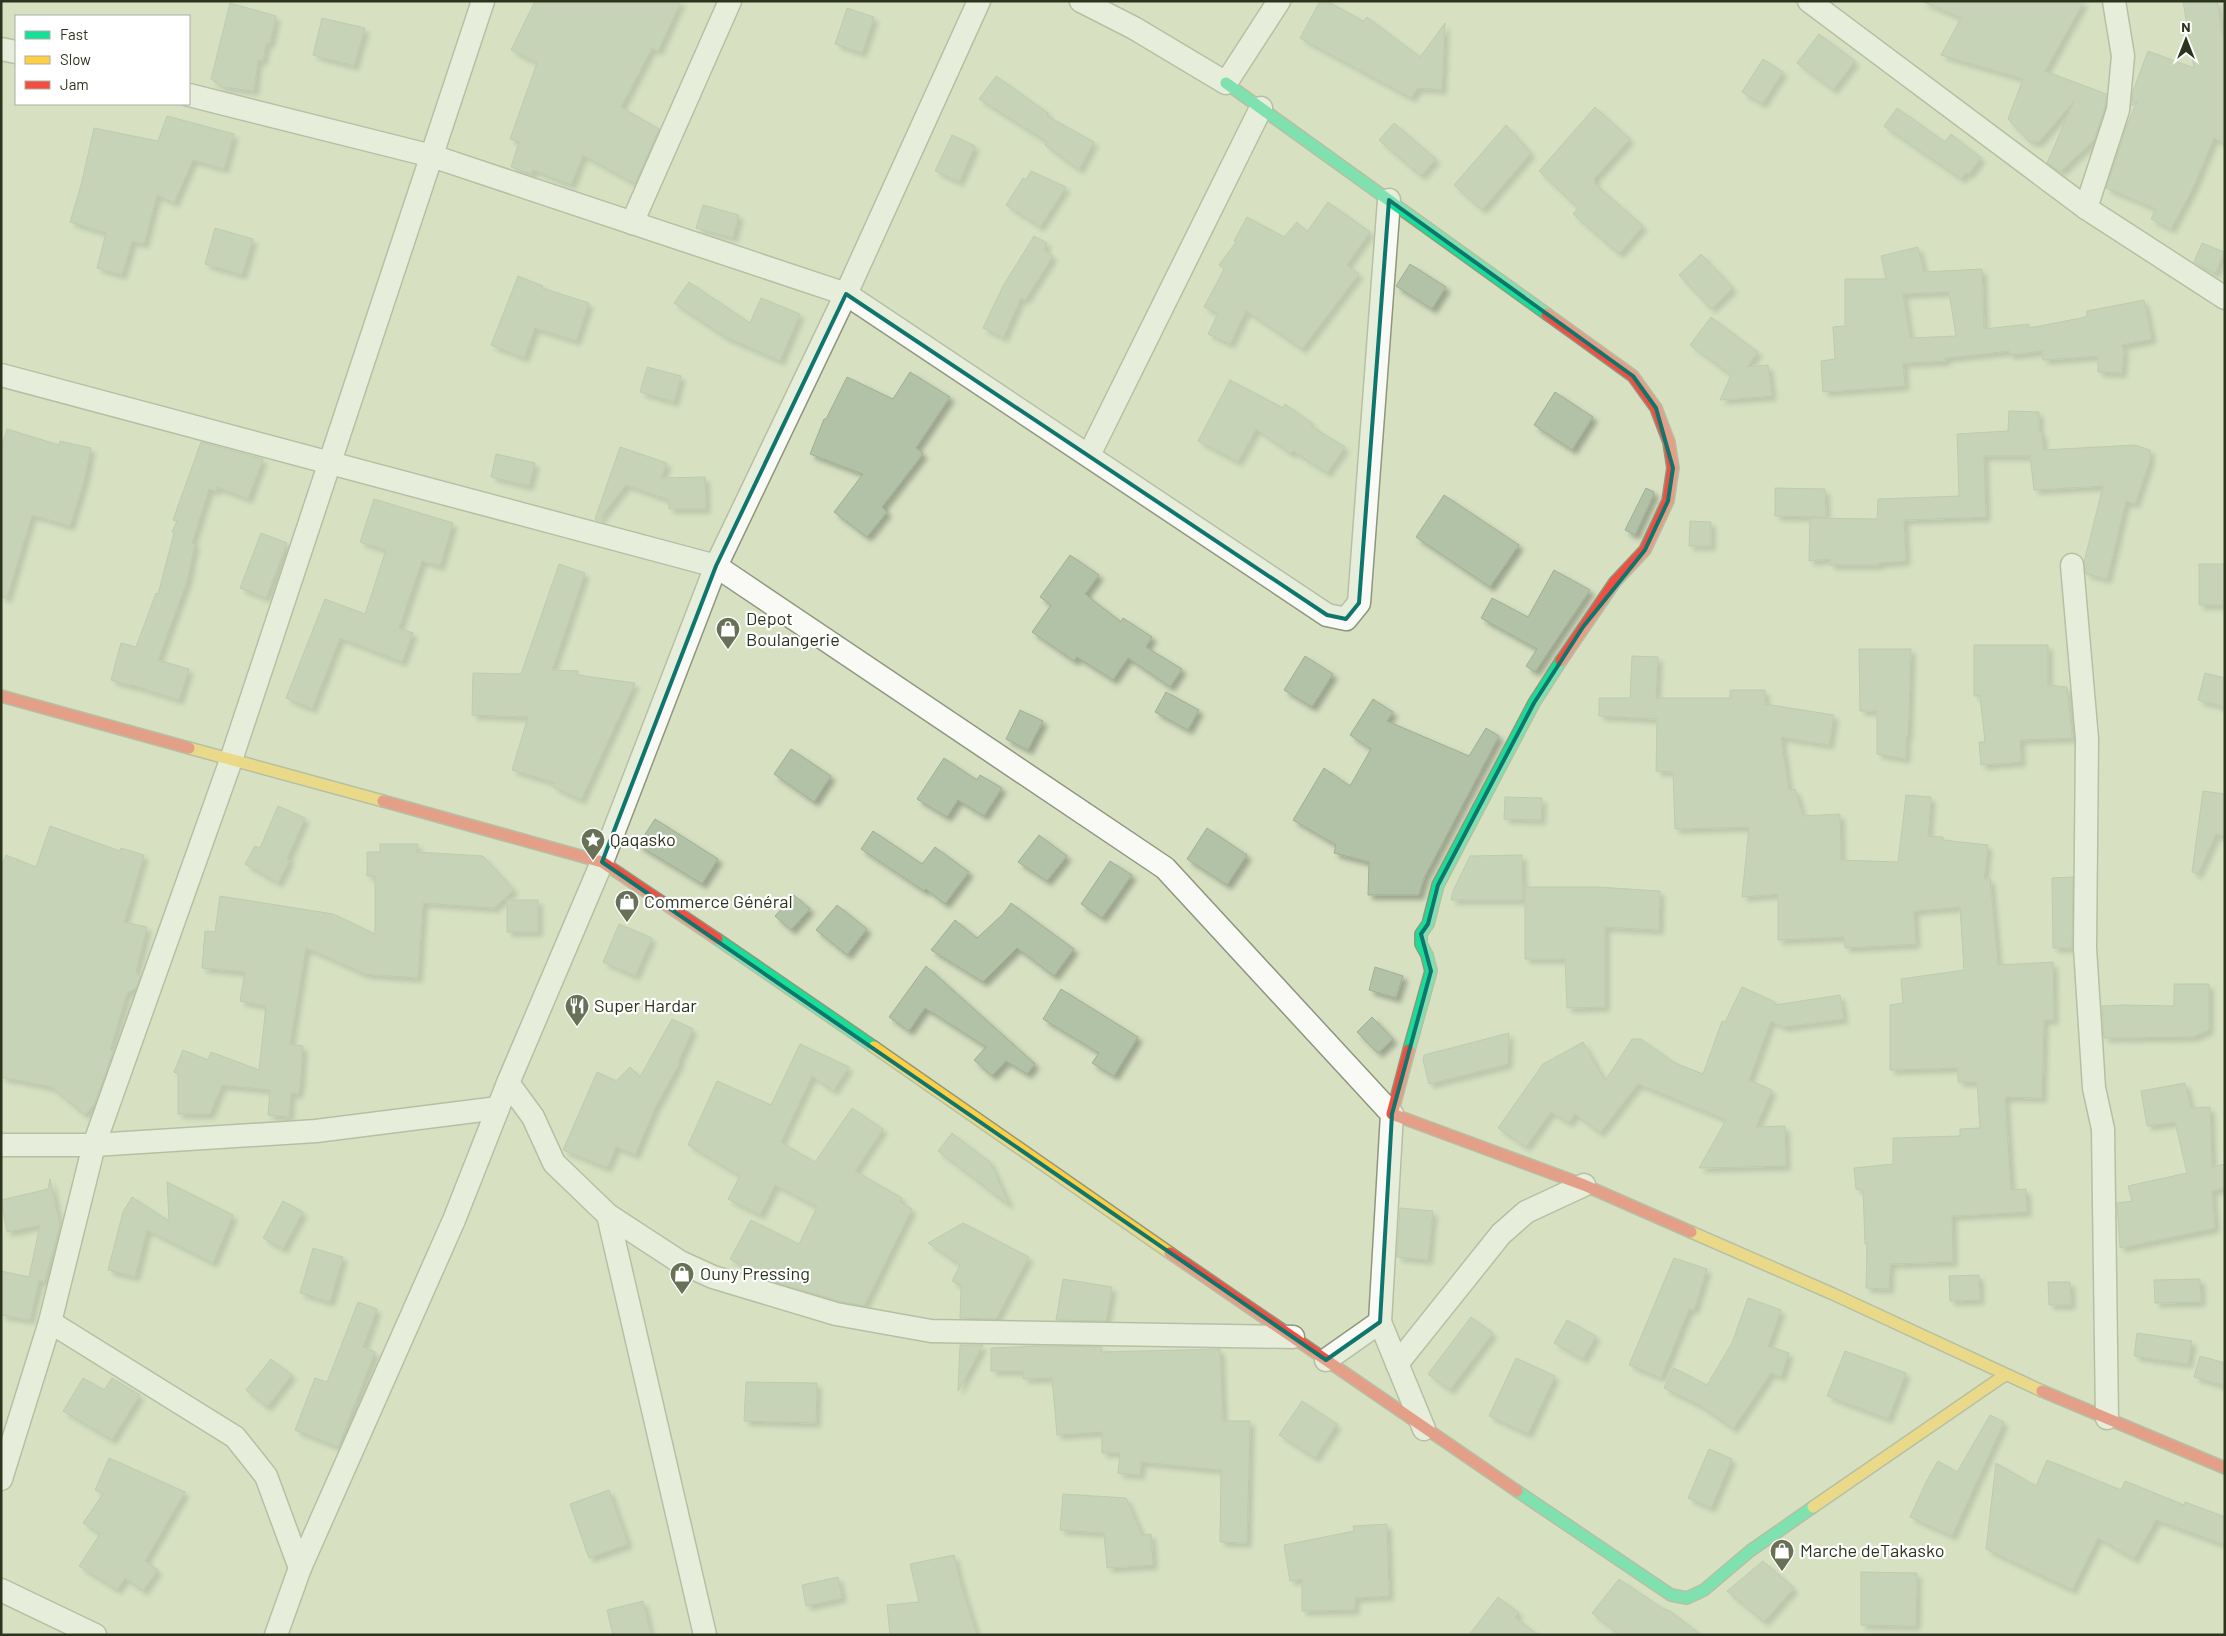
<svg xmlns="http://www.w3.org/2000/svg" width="2226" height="1636" viewBox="0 0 2226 1636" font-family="Barlow,sans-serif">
<defs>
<filter id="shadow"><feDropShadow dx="4.5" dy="4.5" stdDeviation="2.5" flood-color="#0004"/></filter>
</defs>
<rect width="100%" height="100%" fill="#d7e1c2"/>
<g fill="#b2c2a7" stroke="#a1ad97" fill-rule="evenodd" filter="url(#shadow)">
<polygon points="535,1 681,1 658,51 652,48 621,107 659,129 635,184 583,155 571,185 533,170 531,174 511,167 519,142 510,139 537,63 511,50"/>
<polygon points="1320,1 1327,1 1363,21 1367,17 1420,57 1445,23 1442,90 1418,88 1411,98 1300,38"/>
<polygon points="1921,1 2084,1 2045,71 2106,94 2105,107 2094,140 2060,172 2047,163 2074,101 2039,142 2030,142 2008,119 2023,79 1941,55 1961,18"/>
<polygon points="2183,1 2217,1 2225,48 2225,144 2214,138 2193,188 2171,229 2151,219 2156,209 2106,188 2127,125 2137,101 2132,106 2133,91 2148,51 2194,68"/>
<polygon points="230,3 276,16 270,43 266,43 263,61 258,60 254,91 223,87 211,79"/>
<polygon points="847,8 874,17 862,53 835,44"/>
<polygon points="322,18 365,28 354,66 313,55"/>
<polygon points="1819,34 1855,61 1833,90 1797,63"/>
<polygon points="1763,59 1783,72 1762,104 1742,92"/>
<polygon points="996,76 1048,113 1047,116 1094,142 1079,170 1045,145 1047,142 979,99"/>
<polygon points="1595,107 1630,139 1594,179 1596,181 1594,183 1643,226 1619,254 1573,214 1578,208 1539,171"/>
<polygon points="1897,108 1945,142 1951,134 1981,158 1968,175 1966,173 1961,179 1884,126"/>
<polygon points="167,116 234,134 224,169 193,160 174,203 157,195 144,244 132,241 122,275 97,268 106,233 70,222 81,185 94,128 158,141"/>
<polygon points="1394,123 1436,159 1421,176 1379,140"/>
<polygon points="1506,125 1531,153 1482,210 1454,185"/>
<polygon points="952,135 975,146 959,182 935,171"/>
<polygon points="1031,171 1066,187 1040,227 1006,205 1023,178 1026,180"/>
<polygon points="1328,202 1370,232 1347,265 1359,274 1302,349 1246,311 1230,344 1208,334 1218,314 1204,307 1224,269 1219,265 1236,242 1234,241 1247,217 1284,237 1297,222 1307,232"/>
<polygon points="703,205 739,215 733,238 696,228"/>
<polygon points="215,228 253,239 242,275 205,264"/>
<polygon points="1034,236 1047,243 1044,250 1053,256 1025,300 1021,298 1003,338 983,328 1003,286"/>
<polygon points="2202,243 2224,252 2215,274 2194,262"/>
<path d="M 1918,247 L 1924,272 L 1982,269 L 1984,329 L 2029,324 L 2029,328 L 2086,317 L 2087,311 L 2144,300 L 2152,339 L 2122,345 L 2124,352 L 2122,373 L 2098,372 L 2098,356 L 2043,360 L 2042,351 L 2010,355 L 2009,351 L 1945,358 L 1946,361 L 1903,363 L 1905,386 L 1823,392 L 1821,361 L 1835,359 L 1833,327 L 1845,326 L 1845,279 L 1886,279 L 1881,256 ZM 1949,292 L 1956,336 L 1910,338 L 1903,294 Z"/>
<polygon points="1701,254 1733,288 1711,309 1679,275"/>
<polygon points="1410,264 1446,287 1432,309 1396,286"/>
<polygon points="518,276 543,286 542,288 589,303 576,341 535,328 524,358 491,345"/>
<polygon points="689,282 750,323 761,298 800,314 780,361 725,337 674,303"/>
<polygon points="1711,317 1758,352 1747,367 1768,365 1772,396 1720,400 1731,375 1690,345"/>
<polygon points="647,367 681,376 674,402 640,392"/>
<polygon points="910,372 950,397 916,448 923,454 882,507 887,512 867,537 834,512 863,474 810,454 824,419 826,419 847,377 893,399"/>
<polygon points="1230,380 1283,408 1285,404 1313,424 1311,426 1345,447 1327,473 1293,451 1291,454 1256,429 1238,462 1198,441"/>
<polygon points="1555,392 1593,417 1572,450 1534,425"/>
<polygon points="2009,411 2039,412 2039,432 2042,432 2043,450 2135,445 2150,450 2150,460 2135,504 2126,501 2107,579 2086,574 2084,562 2103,486 2034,490 2030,456 1984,456 1986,517 1904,520 1906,561 1879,563 1879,565 1830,565 1830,559 1809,561 1810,518 1877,519 1878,499 1959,496 1957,434 2008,431"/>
<polygon points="7,429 59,445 60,441 91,448 84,481 70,526 32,515 7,598 1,597 1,448"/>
<polygon points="201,442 263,459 248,499 217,487 216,491 209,489 192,543 195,544 187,581 158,660 189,669 179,700 132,685 131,686 111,680 121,643 136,647 156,593 158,594 174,533 172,532 177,521 173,520"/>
<polygon points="620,447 667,463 661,478 705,477 706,509 669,509 669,500 626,485 598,521 595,519"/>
<polygon points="496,454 535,463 529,486 491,477"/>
<polygon points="1646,488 1654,492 1653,496 1635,535 1625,530"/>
<polygon points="1775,488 1825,489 1826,517 1775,516"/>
<polygon points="1444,495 1519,545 1490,587 1416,537"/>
<polygon points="374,499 453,523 440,566 422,561 399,628 413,633 402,662 340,638 312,709 286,698 325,599 365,614 386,550 360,542"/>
<polygon points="1690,521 1711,522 1711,546 1689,546"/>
<polygon points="261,533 287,543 266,598 240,588"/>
<polygon points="1070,555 1099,575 1085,594 1121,622 1123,618 1152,637 1146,647 1182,669 1170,687 1128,658 1113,680 1077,657 1074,661 1032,632 1051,605 1040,597"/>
<polygon points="559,564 585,573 552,670 578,671 577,675 635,683 581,800 553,787 555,783 512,770 528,717 472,715 473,673 521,674"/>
<rect x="2199" y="564" width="25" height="41"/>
<polygon points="1554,570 1590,590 1535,672 1526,666 1537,649 1481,618 1492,598 1528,617"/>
<polygon points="1974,645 2048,645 2048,685 2067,687 2072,738 2020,740 2021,762 1981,765 1979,742 1985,742 1980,696 1974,696"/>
<polygon points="1859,649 1911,649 1908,736 1906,736 1906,759 1877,754 1877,711 1860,711"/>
<polygon points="1305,656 1333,674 1312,707 1284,690"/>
<polygon points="1632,656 1658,657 1656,698 1730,698 1730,690 1765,690 1765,704 1834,715 1829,745 1781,737 1789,790 1795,789 1803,816 1840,814 1841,860 1898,862 1906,795 1931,797 1928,836 1943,837 1943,840 1988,845 1984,879 1990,878 1998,965 2053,962 2054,1020 2044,1020 2042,1098 2005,1097 2011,1190 2026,1189 2027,1212 1952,1216 1953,1262 1890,1264 1889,1289 1866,1288 1867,1244 1865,1244 1863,1190 1856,1189 1854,1168 1893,1164 1893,1138 1960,1136 1960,1129 1980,1128 1977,1082 1958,1082 1958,1068 1890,1070 1890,1005 1903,1003 1901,979 1964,970 1960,907 1914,911 1916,944 1845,948 1844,937 1778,940 1778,894 1742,897 1749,827 1675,829 1673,772 1656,771 1657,719 1599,716 1599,698 1630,698"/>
<polygon points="2205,673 2225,678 2225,707 2198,700"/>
<polygon points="1166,692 1199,710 1188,730 1155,712"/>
<polygon points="1373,699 1393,712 1387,721 1469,756 1486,728 1499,736 1424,878 1419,895 1368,895 1369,862 1334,853 1336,845 1293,820 1324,768 1350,786 1371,749 1350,735"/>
<polygon points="1020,710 1043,721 1028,750 1006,739"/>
<polygon points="791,749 831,776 814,802 774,774"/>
<polygon points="944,758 977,780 980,775 1002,788 984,816 958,800 947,817 917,799"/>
<polygon points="2203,791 2225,794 2225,836 2216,834 2198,874 2192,872"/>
<polygon points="1505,797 1542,798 1541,820 1504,819"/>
<polygon points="278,806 305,818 287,859 290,860 278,883 245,864 255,846 260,848"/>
<polygon points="655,819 718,859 702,884 638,845"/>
<polygon points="50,826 120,851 121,848 144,855 124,922 147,927 136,971 140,978 136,988 127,993 110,1050 113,1051 95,1103 85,1115 51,1087 1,1077 1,867 6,855 36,867"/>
<polygon points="1207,828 1247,855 1227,885 1187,859"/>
<polygon points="873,831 922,864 935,847 969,872 945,904 926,889 924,891 861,849"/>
<polygon points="1039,835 1067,856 1047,881 1018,862"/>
<polygon points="380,844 418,844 417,852 483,856 514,890 494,908 423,903 418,978 365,974 306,948 290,1044 303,1046 300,1086 298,1094 291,1093 289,1117 268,1115 270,1090 222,1085 210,1114 178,1114 178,1074 174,1072 183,1050 208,1060 211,1052 259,1070 266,1006 240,1001 245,972 202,968 205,931 215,932 220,896 333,914 375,934 375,876 367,876 367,852 380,852"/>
<polygon points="1522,855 1523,900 1451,900 1453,891 1470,856"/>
<polygon points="1110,861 1132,875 1102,918 1081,904"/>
<polygon points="2073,877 2072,948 2053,948 2052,878"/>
<polygon points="1525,887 1597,887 1660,891 1659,930 1605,927 1605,1007 1567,1008 1565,959 1525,959"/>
<polygon points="794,895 810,909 791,930 775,916"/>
<rect x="507" y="900" width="31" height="32"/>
<polygon points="1011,903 1074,949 1054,976 1017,948 983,982 931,950 955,920 977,938 1003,914"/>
<polygon points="837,905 867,929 847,955 816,930"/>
<polygon points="619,924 652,938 635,976 603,962"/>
<polygon points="926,966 1035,1064 1027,1074 1006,1061 992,1076 974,1060 986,1047 925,1008 909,1031 889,1017"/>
<polygon points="1375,967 1403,976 1396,998 1369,990"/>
<polygon points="2174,984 2209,984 2209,1030 2193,1037 2104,1038 2102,1006 2123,1005 2174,1006"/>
<polygon points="1742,987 1775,1002 1775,1005 1840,995 1844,1019 1783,1027 1771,1021 1749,1080 1772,1090 1756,1127 1785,1126 1786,1166 1699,1168 1726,1120 1638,1084 1600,1133 1575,1114 1569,1123 1551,1112 1526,1147 1498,1128 1543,1064 1583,1042 1605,1081 1632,1039 1641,1039 1675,1063 1703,1074 1722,1021 1725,1022"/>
<polygon points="1061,989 1138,1037 1114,1076 1092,1063 1099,1053 1043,1019"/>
<polygon points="1372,1017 1393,1039 1378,1053 1357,1032"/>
<polygon points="672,1019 693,1029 679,1060 679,1064 655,1108 635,1155 616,1147 607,1168 563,1150 597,1072 616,1081 630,1067 640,1077"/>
<polygon points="1509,1033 1508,1064 1429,1084 1423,1060 1424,1055"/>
<polygon points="800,1044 849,1067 833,1091 812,1076 781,1142 815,1162 852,1108 883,1129 855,1171 902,1198 900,1202 912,1209 864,1306 839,1301 770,1281 730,1259 751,1220 799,1244 817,1207 775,1185 760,1215 728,1199 740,1176 688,1145 717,1081 771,1105"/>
<polygon points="2185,1083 2191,1108 2210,1107 2212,1167 2225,1164 2225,1188 2212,1191 2215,1228 2120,1248 2117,1203 2132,1201 2128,1186 2187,1173 2175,1122 2147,1126 2141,1091"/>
<polygon points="952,1133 990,1162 1010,1206 938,1151"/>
<polygon points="50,1179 60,1226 44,1282 39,1280 30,1320 1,1315 1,1271 29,1277 40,1225 7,1232 1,1200 48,1189"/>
<polygon points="167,1182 233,1215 213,1263 147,1230 135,1277 108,1270 123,1212 132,1197 169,1221"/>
<polygon points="283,1201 303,1212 283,1249 263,1238"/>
<polygon points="1400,1208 1433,1211 1428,1260 1397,1257"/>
<polygon points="963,1223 1029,1257 996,1319 960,1318 961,1286 952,1281 960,1265 928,1243"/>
<polygon points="313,1248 343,1257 330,1302 300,1293"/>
<polygon points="1674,1258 1707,1269 1694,1310 1689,1309 1661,1378 1629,1365"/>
<polygon points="1979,1275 1980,1300 1950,1301 1949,1276"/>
<polygon points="1063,1279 1112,1287 1106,1321 1056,1320"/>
<polygon points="2200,1279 2201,1302 2155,1303 2154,1280"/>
<polygon points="2048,1282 2070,1282 2071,1305 2049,1305"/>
<polygon points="1748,1298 1781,1310 1768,1346 1789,1353 1781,1377 1771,1373 1733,1429 1699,1405 1664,1388 1674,1368 1707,1385 1732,1343"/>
<polygon points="358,1302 377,1309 363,1347 375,1352 338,1447 295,1430 315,1378 327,1382"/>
<polygon points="1471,1317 1493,1333 1450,1390 1428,1374"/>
<polygon points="1567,1320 1596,1336 1583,1359 1554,1343"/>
<polygon points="2137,1333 2192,1341 2188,1364 2134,1356"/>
<polygon points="960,1345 983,1345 958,1391"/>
<polygon points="1039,1346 1102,1347 1101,1352 1220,1349 1223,1421 1250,1421 1247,1543 1220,1542 1221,1470 1141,1462 1140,1475 1118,1473 1120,1453 1102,1453 1102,1432 1057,1435 1052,1378 1023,1379 1023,1371 991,1371 991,1348"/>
<polygon points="1845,1351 1906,1373 1888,1419 1827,1396"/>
<polygon points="2200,1356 2225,1363 2225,1386 2194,1377"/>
<polygon points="1516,1358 1555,1376 1528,1434 1489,1416"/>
<polygon points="271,1359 292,1375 267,1407 246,1390"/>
<polygon points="83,1378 104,1390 112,1378 140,1395 112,1440 63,1411"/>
<polygon points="746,1382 817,1383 816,1423 744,1421"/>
<polygon points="1302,1401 1337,1424 1315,1458 1279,1435"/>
<polygon points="1990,1415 2004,1422 1952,1536 1910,1517 1927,1480 1938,1461 1957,1472"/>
<polygon points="1709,1449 1732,1459 1711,1508 1688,1498"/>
<polygon points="109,1458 185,1492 145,1561 158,1570 143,1591 125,1578 117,1590 79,1566 100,1534 83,1523 103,1494 95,1490"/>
<polygon points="2047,1460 2121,1490 2125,1481 2184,1505 2185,1502 2225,1517 2225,1545 2156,1520 2134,1559 2098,1538 2072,1590 1986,1549 1996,1463 2036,1486"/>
<polygon points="609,1490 628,1544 589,1558 570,1504"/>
<polygon points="1063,1494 1126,1498 1142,1535 1151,1534 1153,1565 1107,1568 1104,1533 1060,1530"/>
<polygon points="1387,1524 1389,1596 1355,1598 1355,1610 1302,1611 1302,1579 1290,1581 1284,1545 1354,1531 1353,1526"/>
<polygon points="954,1555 959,1578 977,1635 890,1635 887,1605 919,1602 910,1564"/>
<polygon points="1763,1561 1794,1588 1764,1622 1727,1591"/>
<polygon points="1861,1572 1917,1573 1916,1626 1861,1625"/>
<polygon points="838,1577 842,1598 806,1606 802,1585"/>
<polygon points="1619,1579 1662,1608 1670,1611 1701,1635 1620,1635 1592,1613"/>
<polygon points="1498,1597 1519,1613 1515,1617 1538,1635 1469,1635"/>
<polygon points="643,1601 651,1635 613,1635 607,1610"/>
</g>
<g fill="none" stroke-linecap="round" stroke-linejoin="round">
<defs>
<g id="street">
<polyline points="1081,1 1134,28 1226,83 1279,1"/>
<polyline points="1809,1 2086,208 2225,298"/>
<polyline points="1,49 16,52"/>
<polyline points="189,95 432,156 846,294 1327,615 1346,619 1359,603 1389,200"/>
<polyline points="2086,208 2118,110 2123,56 2114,1"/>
<polyline points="632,223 730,1"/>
<polyline points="1,375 716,566 1165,868 1392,1114 1380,1322 1326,1360"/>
<polyline points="1089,455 1261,108"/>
<polyline points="2072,565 2087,739 2085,948 2094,1088 2103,1129 2107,1418"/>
<polyline points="508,1083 533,1117 554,1163 608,1215 680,1262 713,1277 836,1314 931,1331 1293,1337"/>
<polyline points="1,1145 94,1145 316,1131 498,1108"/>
<polyline points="608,1215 705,1635"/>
<polyline points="50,1322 235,1437 266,1476 300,1568"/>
<polyline points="1380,1322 1424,1429"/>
<polyline points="1397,1364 1501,1234 1526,1212 1584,1185"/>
<polyline points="1,1479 50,1322 94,1145 231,760 483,1"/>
<polyline points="1,1590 95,1635"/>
<polyline points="276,1635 300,1568 454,1220 508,1083 602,862 716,566 846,294 979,1"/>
</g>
<g id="fast">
<polyline points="1226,83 1547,314"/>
<polyline points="717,939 874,1047"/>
<polyline points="1409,1050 1431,971 1427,955 1421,944 1421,934 1428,924 1438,885 1534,703 1561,661"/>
<polyline points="1517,1491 1671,1595 1687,1598 1704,1590 1750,1551 1813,1507"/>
</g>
<g id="slow">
<polyline points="189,748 383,801"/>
<polyline points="874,1047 1170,1253"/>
<polyline points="1691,1232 1833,1294 2042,1391"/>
<polyline points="1813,1507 2005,1375"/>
</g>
<g id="jam">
<polyline points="1547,314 1633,376 1656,408 1669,442 1673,468 1668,501 1645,550 1615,582 1561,661"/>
<polyline points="1,696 189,748"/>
<polyline points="383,801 602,862 717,939"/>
<polyline points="1409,1050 1392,1114 1584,1185 1691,1232"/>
<polyline points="1170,1253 1517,1491"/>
<polyline points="2042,1391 2225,1468"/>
</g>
</defs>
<use href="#street" stroke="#8e967e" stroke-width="25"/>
<use href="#fast" stroke="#8e967e" stroke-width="14"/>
<use href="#slow" stroke="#8e967e" stroke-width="14"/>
<use href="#jam" stroke="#8e967e" stroke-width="14"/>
<use href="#street" stroke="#f9faf6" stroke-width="22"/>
<use href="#fast" stroke="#16e098" stroke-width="11"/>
<use href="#slow" stroke="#ffcf43" stroke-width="11"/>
<use href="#jam" stroke="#f24e42" stroke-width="11"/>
</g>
<path d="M0 0H2226V1636H0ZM 1389,200 L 1633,376 L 1656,408 L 1673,468 L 1668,501 L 1645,550 L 1583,627 L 1534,703 L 1438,885 L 1428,924 L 1421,934 L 1431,971 L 1392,1114 L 1380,1322 L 1326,1360 L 602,862 L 716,566 L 846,294 L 1327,615 L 1346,619 L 1359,603 Z" fill="#d7e1c2" fill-opacity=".55" fill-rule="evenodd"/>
<path fill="none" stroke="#0f766e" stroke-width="4" stroke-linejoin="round" d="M 1389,200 L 1633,376 L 1656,408 L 1673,468 L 1668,501 L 1645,550 L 1583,627 L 1534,703 L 1438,885 L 1428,924 L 1421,934 L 1431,971 L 1392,1114 L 1380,1322 L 1326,1360 L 602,862 L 716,566 L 846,294 L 1327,615 L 1346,619 L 1359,603 Z"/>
<defs>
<symbol id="shop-pin" viewBox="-11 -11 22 30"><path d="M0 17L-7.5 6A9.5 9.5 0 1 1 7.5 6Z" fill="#687157" stroke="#fff"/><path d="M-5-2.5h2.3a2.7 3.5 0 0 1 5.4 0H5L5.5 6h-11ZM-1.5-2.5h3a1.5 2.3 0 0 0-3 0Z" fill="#fff"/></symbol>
<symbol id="sight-pin" viewBox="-11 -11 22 30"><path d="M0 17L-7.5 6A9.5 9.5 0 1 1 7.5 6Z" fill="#687157" stroke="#fff"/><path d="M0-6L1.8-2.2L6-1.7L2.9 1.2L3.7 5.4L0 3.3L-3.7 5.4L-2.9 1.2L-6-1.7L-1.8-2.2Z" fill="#fff"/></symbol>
<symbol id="restaurant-pin" viewBox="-11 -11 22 30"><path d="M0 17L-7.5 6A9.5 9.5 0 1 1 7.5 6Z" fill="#687157" stroke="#fff"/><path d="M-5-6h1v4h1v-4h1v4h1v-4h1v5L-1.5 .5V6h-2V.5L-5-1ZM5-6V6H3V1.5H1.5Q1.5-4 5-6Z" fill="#fff"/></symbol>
</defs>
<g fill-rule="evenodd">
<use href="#shop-pin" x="714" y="615" width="28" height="38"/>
<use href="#sight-pin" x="579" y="826" width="28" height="38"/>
<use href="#shop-pin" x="613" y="888" width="28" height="38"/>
<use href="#restaurant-pin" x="563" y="992" width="28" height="38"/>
<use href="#shop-pin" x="668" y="1260" width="28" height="38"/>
<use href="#shop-pin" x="1768" y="1537" width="28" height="38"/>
</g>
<g text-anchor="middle" stroke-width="4.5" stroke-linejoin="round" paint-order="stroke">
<g font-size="18" fill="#2d341e" stroke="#fff" text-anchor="start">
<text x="746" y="625">Depot<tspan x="746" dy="21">Boulangerie</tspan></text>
<text x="610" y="846">Qaqasko</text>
<text x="644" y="908">Commerce Général</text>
<text x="594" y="1012">Super Hardar</text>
<text x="700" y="1280">Ouny Pressing</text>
<text x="1800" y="1557">Marche deTakasko</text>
</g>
</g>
<rect width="2226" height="1636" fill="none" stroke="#2d341e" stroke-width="5"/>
<rect x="15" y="15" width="175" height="90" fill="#ffffff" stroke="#abaea5"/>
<rect x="25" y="31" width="25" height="8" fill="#16e098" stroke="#abaea5"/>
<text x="60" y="40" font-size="15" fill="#2d341e">Fast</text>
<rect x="25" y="56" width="25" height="8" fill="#ffcf43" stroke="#abaea5"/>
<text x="60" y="65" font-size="15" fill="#2d341e">Slow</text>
<rect x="25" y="81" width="25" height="8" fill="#f24e42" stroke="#abaea5"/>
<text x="60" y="90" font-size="15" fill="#2d341e">Jam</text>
<g transform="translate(2186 40)" stroke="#ffffff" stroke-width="4" paint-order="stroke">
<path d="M0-4L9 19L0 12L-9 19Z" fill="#2d341e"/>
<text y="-8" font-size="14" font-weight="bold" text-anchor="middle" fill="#2d341e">N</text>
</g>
</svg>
